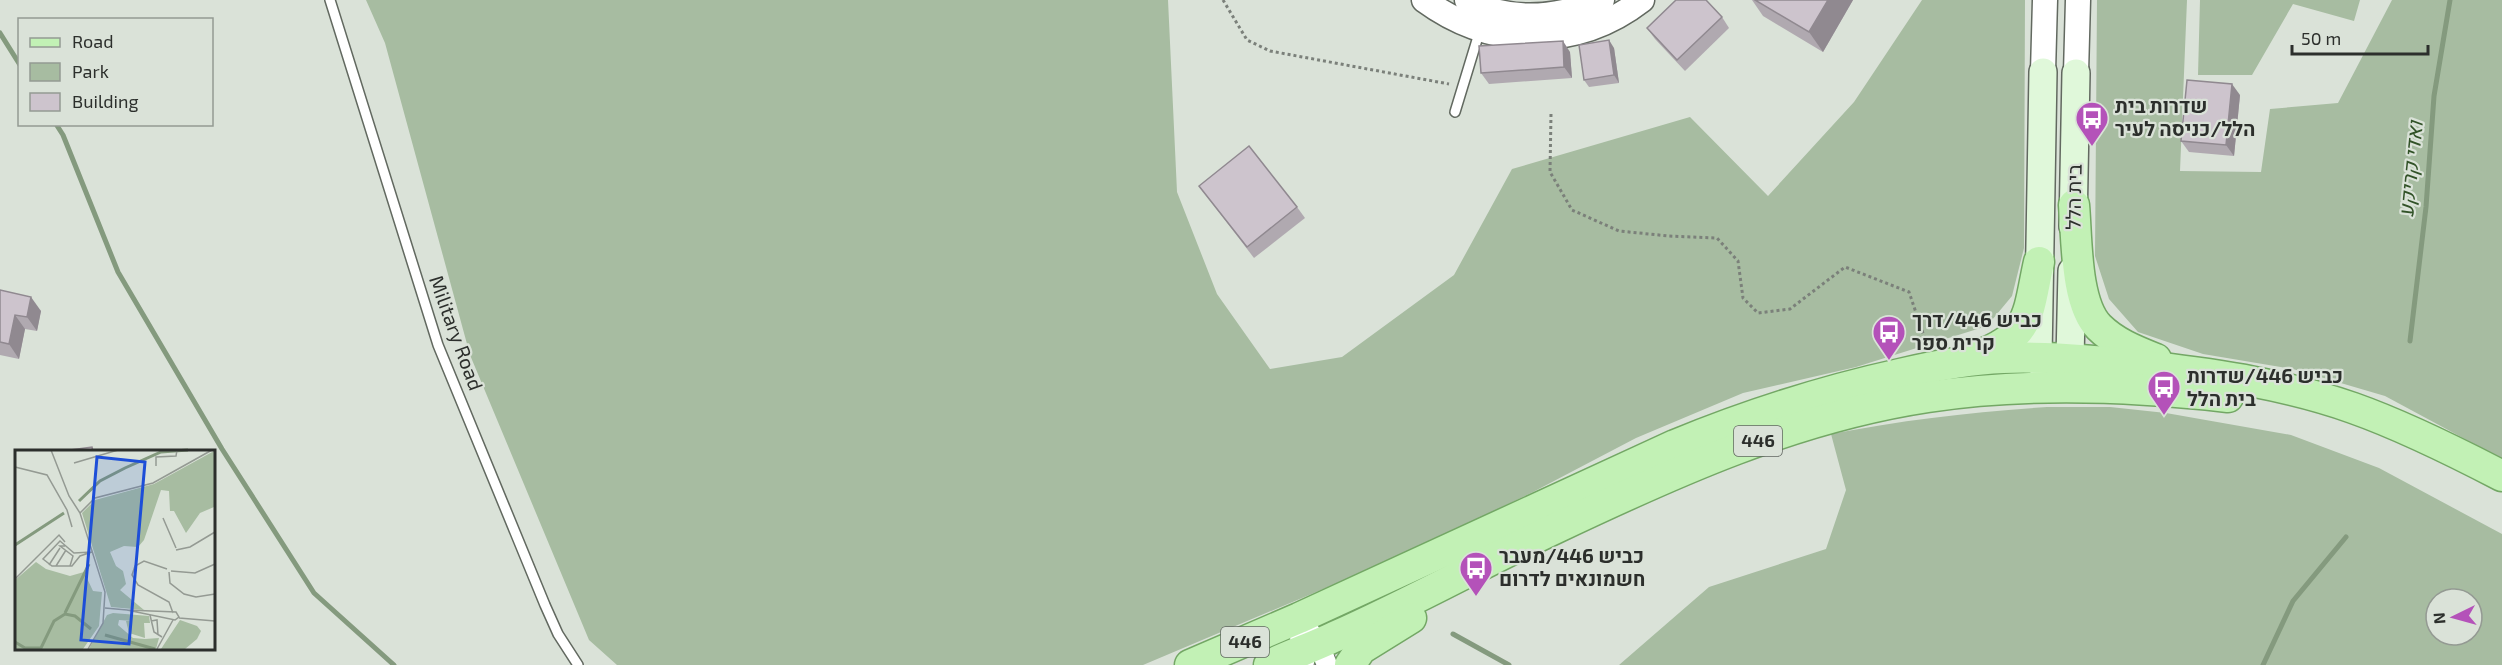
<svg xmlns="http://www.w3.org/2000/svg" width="2502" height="665" viewBox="0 0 2502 665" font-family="'Exo 2',Heebo,sans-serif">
<rect width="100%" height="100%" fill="#dae2d8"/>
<g fill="#a7bca1" fill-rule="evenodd">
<polygon points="366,0 1168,0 1177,192 1217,294 1270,369 1342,357 1454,275 1512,169 1690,117 1768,196 1854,102 1922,0 2025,0 2024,248 2012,296 1987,326 1856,367 1743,393 1636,438 1533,492 1399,557 1143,665 617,665 589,640 470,355 385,43"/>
<polygon points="2097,0 2187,0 2180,171 2261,172 2270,109 2338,103 2392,0 2502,0 2502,459 2385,396 2293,369 2203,354 2138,332 2109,299 2095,256"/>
<polygon points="2200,0 2360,0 2354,21 2293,4 2252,75 2198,75"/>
<path d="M 2047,407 L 2110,407 L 2166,413 L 2291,435 L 2379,468 L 2502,534 L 2502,665 L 1619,665 L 1709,587 L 1826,549 L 1846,490 L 1831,434 C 1902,420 1974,412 2047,407 ZM 2436,599 L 2472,599 L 2472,635 L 2436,635 Z"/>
</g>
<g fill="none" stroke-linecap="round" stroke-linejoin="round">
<g stroke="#849a7e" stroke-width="5">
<polyline points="0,33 20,65"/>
<polyline points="56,124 63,135 118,272 222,449 314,593 394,665"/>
<polyline points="2410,341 2426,207 2434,96 2450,0"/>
<polyline points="1453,634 1509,665"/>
<polyline points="2263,665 2293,601 2346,537"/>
</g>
<defs>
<g id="service">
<polyline points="330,0 438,345 545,605 558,634 578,665"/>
<polyline points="1455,112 1480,30"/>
</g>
<polyline id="minor" points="1304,662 1301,651 1299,618 1319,644 1327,665"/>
<g id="tertiary">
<path d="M 1424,0 C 1491,49 1576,51 1642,0"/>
<path d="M 1467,0 C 1510,23 1558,18 1602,0"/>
<polyline points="2043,72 2045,0"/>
<polyline points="2076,73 2078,0"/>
</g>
<g id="secondary">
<polyline points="2043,72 2038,357 2047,376"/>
<polyline points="2073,226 2076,73"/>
<polyline points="2060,376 2070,359 2072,271"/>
</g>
<g id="primary">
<path d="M 2074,205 C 2077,238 2075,303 2099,327 C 2115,343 2136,351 2156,359"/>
<path d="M 1979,355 C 2032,336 2028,311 2039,262"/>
<path d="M 1190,665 L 1299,618 L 1675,445 C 1748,415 1823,391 1900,374 C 1934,366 1969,359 2003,358 C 2053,356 2104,361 2153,367 C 2221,375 2288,385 2353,408 C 2404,426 2454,451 2502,476"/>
<path d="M 1269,665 C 1290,655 1313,647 1334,637 C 1409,604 1480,564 1554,529 C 1674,472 1795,417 1928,397 C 2026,382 2129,386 2228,397"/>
<polyline points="1350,665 1361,649 1411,618"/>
</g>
</defs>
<use href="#service" stroke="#626960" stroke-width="12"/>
<use href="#minor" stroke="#626960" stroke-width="22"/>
<use href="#tertiary" stroke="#626960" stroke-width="27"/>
<use href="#secondary" stroke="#626960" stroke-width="30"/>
<use href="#primary" stroke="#73a765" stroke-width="33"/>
<g stroke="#7b807a" stroke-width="3" stroke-dasharray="3 3" stroke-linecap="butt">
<polyline points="1223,0 1247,40 1270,51 1449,84"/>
<polyline points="1551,114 1550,172 1572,210 1619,231 1669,236 1717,238 1738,261 1743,298 1758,313 1790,309 1845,267 1909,292 1927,345"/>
</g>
<use href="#service" stroke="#fff" stroke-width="9"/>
<use href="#minor" stroke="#fff" stroke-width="20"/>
<use href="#tertiary" stroke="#fff" stroke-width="24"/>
<use href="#secondary" stroke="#e0f8da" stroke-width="27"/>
<use href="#primary" stroke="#c2f1b5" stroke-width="30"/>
</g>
<g fill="#b0a9b0">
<polygon points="1752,0 1853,0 1823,52 1763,16"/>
<polygon points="1722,17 1729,28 1685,71 1655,39 1647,28"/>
<polygon points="1614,48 1619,83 1589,87 1584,80"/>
<polygon points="1570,52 1572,78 1489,84 1481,73"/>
<polygon points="2240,95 2234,156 2189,152 2181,141"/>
<polygon points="1199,186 1297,207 1305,218 1254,258"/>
<polygon points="0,290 41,311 37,331 25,329 19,359 0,355"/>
</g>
<g fill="#908990">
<polygon points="1828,0 1853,0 1823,52 1809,32"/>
<polygon points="1609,40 1614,48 1619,83 1614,75"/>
<polygon points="1563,41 1570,52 1572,78 1564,67"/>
<polygon points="2232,84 2240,95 2234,156 2226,145"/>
<polygon points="31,297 41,311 37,331 27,317"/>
<polygon points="15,315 25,329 19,359 9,344"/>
</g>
<g fill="#cdc4cd" stroke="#908990" stroke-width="1.5">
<polygon points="1676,0 1706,0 1722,17 1677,60 1647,28"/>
<polygon points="1755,0 1828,0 1809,32"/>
<polygon points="1609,40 1614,75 1584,80 1579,45"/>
<polygon points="1563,41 1564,67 1481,73 1479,46"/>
<polygon points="2187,80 2232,84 2226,145 2181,141"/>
<polygon points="1249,146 1297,207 1247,247 1199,186"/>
<polygon points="0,290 31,297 27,317 15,315 9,344 0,342"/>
<polygon points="92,447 93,452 55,452"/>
</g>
<defs>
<symbol id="bus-pin" viewBox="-11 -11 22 30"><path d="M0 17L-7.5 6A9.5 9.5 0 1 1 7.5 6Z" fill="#b452b9" stroke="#dae2d8"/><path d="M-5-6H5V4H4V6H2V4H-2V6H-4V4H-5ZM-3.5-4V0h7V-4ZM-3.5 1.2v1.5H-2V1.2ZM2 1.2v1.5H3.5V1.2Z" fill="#fff"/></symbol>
</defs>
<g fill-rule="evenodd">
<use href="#bus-pin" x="2073" y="99" width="38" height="52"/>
<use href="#bus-pin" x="1870" y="313" width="38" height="52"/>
<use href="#bus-pin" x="2145" y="368" width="38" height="52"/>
<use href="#bus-pin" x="1457" y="549" width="38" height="52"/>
</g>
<g text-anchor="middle" stroke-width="4.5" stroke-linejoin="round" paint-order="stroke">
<g fill="#dae2d8" stroke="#606560" stroke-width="1.5">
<rect x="1734" y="426" width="48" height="30" rx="4.5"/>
<rect x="1221" y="627" width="48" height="30" rx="4.5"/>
</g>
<g font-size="18" font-weight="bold" fill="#2c2f2c">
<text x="1758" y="447">446</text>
<text x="1245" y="648">446</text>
</g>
<g font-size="20" font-weight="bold" fill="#2c2f2c" stroke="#dae2d8" text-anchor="start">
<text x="2115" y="113">שדרות בית<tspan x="2115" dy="23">הלל/כניסה לעיר</tspan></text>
<text x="1912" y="327">כביש 446/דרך<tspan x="1912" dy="23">קרית ספר</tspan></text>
<text x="2187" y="383">כביש 446/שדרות<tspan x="2187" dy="23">בית הלל</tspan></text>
<text x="1499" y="563">כביש 446/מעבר<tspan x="1499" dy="23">חשמונאים לדרום</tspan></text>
</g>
<g font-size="20" fill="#2c2f2c" stroke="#dae2d8">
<text transform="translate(2074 197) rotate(-89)" y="7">בית הלל</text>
<text transform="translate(456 333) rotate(70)" y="7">Military Road</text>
</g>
<g font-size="21" font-style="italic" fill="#315227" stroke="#dae2d8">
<text transform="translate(2411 169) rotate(-84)" y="7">ואדי קריקע</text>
</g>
</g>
<g transform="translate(15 450)">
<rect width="200" height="200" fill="#dae2d8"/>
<path d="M 199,1 L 199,57 L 185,63 L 171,83 L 159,61 L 155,61 L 154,41 L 146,40 L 129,90 L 123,97 L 109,96 L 95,102 L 101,116 L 108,121 L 111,134 L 105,140 L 129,160 L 96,157 L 67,63 L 80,50 L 139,34 ZM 21,112 L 31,119 L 55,126 L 69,122 L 78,141 L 87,142 L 84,176 L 68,199 L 0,199 L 0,130 ZM 98,163 L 134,166 L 135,173 L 129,173 L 130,188 L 114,183 L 111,171 L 118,171 L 104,170 L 103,175 L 118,188 L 130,189 L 144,188 L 141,199 L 74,199 L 92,165 ZM 165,170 L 182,176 L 186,181 L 182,189 L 170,199 L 146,199 Z" fill="#a7bca1"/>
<path fill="none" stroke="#849a7e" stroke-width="3" d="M 64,51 L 85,31 L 110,18 L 146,2 L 173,0M 0,95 L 49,63M 50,163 L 74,114M 90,185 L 140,199M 0,192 L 10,198 L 26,198 L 39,171 L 50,164 L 60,166 L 76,179"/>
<path fill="none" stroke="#949a93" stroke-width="1.5" d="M 36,0 L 54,46 L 65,63 L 90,142 L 88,173 L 73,199M 59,13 L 103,0M 141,16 L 141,7 L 161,6 L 162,0M 0,17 L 32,25 L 52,60 L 57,77M 65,63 L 80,48 L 138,33 L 197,0M 148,68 L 161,98M 45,91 L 59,103 L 77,102 L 65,106 L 57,116 L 37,116 L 28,109 ZM 50,96 L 45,96 L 58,106 L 55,116M 161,100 L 175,97 L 200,82M 34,115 L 45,98M 41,116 L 51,100M 152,119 L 129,111 L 120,116 L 117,125 L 123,135 L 154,152 L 158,163M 156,121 L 180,123 L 200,114M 154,122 L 155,133 L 169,144 L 181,147 L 200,144M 0,129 L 44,85 L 50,92M 90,158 L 112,160M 112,160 L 161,162 L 164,167 L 160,170 ZM 135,165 L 139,182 L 147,187M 164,168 L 200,171M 136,171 L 142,170 L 143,185M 142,199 L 158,170"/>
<path fill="#1d4ed8" fill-opacity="0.15" stroke="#1d4ed8" stroke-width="3" d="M 82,7 L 130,12 L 114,194 L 66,190 Z"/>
<rect width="200" height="200" fill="none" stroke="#2c2f2c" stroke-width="3"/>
</g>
<rect x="18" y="18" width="195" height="108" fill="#dae2d8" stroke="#949a93" stroke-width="1.5"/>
<rect x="30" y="38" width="30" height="9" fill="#c2f1b5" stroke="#949a93" stroke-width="1.5"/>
<text x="72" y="48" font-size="18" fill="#2c2f2c">Road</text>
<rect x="30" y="63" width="30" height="18" fill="#a7bca1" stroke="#949a93" stroke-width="1.5"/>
<text x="72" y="78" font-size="18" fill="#2c2f2c">Park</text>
<rect x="30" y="93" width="30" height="18" fill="#cdc4cd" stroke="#949a93" stroke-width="1.5"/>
<text x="72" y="108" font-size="18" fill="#2c2f2c">Building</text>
<g transform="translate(2454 617) rotate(265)"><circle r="28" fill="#dae2d8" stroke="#949a93" stroke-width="1.5"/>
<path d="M0-4.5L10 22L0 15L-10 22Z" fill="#b452b9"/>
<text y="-9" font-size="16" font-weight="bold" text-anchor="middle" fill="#2c2f2c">N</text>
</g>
<path d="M2292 45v9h136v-9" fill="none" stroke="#2c2f2c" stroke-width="3"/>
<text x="2301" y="45" font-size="18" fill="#2c2f2c" stroke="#dae2d8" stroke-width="4.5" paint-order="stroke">50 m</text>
</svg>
